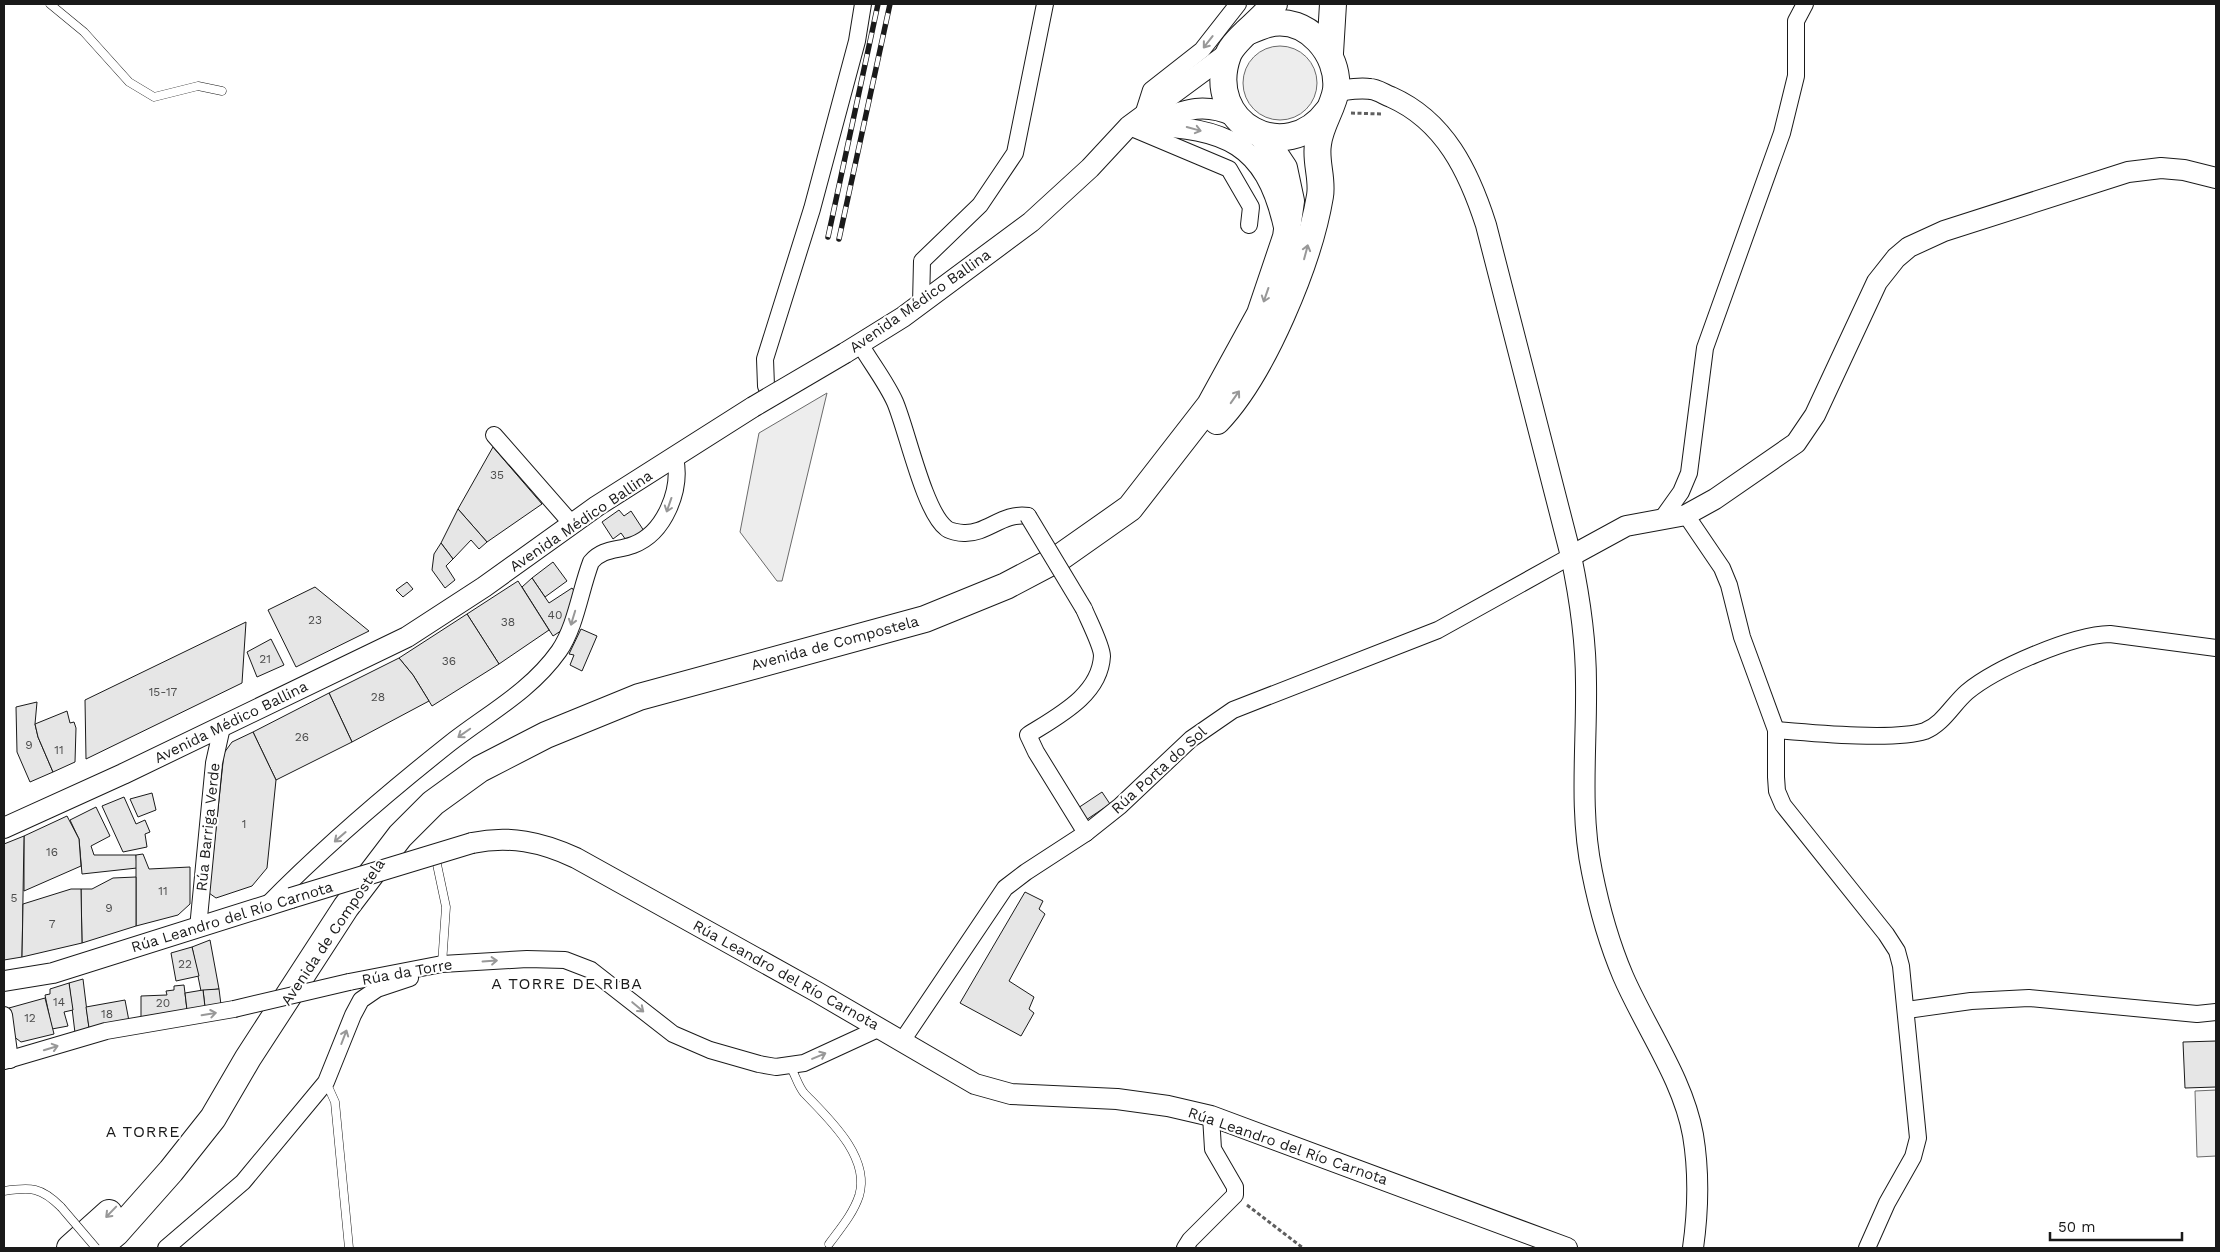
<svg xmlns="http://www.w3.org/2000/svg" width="2220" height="1252" viewBox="0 0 2220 1252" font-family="'Work Sans',sans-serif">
<rect width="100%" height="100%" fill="#fff"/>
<g fill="#ededed" stroke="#6a6a6a">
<circle cx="1280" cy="83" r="37"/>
<polygon points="827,393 782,581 777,581 740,532 759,433"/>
<polygon points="2216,1090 2216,1156 2197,1157 2195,1091"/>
</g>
<g fill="#e6e6e6" stroke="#1a1a1a">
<polygon points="493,447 542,504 487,542 458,509"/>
<polygon points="458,509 487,542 479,549 471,540 453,559 441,543"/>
<polygon points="619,510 624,516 631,511 644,531 626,540 621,533 613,539 602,522"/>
<polygon points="441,543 453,559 446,566 455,580 445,588 432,570 434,554"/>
<polygon points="553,562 567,581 545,597 532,578"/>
<polygon points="532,578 549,603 572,588 577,595 567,627 553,636 522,587"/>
<polygon points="518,581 549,630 499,664 467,614"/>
<polygon points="407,582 413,589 403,597 396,590"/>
<polygon points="315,587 369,631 296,667 268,610"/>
<polygon points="467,614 499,664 432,706 413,675 399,658"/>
<polygon points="246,622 242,683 86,759 85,700"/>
<polygon points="581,629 597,636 582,671 570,665 574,655 569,654"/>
<polygon points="271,639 284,665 257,677 247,652"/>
<polygon points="399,658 413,675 429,701 352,742 329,693"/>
<polygon points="329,693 352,742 276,780 253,732"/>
<polygon points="37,702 35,724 38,737 53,772 30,782 17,752 16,707"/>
<polygon points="67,711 70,723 74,722 76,728 75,762 53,772 38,737 35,724"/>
<polygon points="253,732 276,780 267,868 252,886 216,898 209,893 224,753 232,742"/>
<polygon points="1102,792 1110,804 1086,820 1078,808"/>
<polygon points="152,793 156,810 138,817 130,799"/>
<polygon points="124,797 136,824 145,820 150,832 145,834 147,847 123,852 102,806"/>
<polygon points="96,807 110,836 91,846 94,855 136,855 137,868 82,874 79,839 70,820"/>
<polygon points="67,816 79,839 81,866 24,891 24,836"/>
<polygon points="24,836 22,957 4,960 4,844"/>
<polygon points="143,854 149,869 190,867 190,904 178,915 136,926 136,855"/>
<polygon points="136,877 136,926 82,943 81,889 92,889 113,878"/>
<polygon points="71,889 81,889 82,943 22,957 23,904"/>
<polygon points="1025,892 1043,901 1039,909 1045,914 1009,981 1034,997 1029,1009 1034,1013 1021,1036 960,1003"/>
<polygon points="210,940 219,989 201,991 192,947"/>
<polygon points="192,947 199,976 176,981 171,953"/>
<polygon points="83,979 89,1028 75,1033 69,983"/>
<polygon points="69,983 73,1010 64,1012 68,1026 52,1029 45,995 50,994 50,989"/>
<polygon points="184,985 187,1010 141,1019 141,996 167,995 166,991 174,990 174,986"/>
<polygon points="219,989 221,1005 205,1007 203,990"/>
<polygon points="203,990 205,1007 187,1010 185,993"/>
<polygon points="45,998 54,1034 21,1042 13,1036 9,1008"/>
<polygon points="125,1000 129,1021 89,1028 86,1007"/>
<polygon points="2216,1041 2216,1087 2185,1088 2183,1042"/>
</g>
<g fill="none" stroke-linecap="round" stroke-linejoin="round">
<defs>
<g id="service">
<polyline points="50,4 84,32 129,82 154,97 198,86 222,91"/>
<polyline points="435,855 446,907 442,964"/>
<path d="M 790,1066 C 795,1074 798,1086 804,1093 C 828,1118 871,1157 859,1196 C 853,1214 840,1229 829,1244"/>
<polyline points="326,1082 335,1102 349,1248"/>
<path d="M 4,1191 C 31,1187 41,1187 61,1207"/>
</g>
<g id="minor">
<polyline points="1143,115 1151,90 1202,50 1238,4"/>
<polyline points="1134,129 1229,169 1251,207 1249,225"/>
<polyline points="921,304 922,261 980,205 1015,153 1045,4"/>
<path d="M 860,344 C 871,363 886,382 895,402 C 907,430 924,511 946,528 C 949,531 959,533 964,533 C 987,534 1003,512 1028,516"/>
<polyline points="771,397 766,386 765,359 812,209 857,41 863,4"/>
<polyline points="494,435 572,524"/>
<polyline points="1686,515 1722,568 1729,585 1742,637 1776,730 1776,777 1777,791 1783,805 1886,934 1897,951 1901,966 1918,1138 1913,1157 1887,1203 1867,1248"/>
<polyline points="1661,520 1681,492 1689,473 1705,348 1782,133 1796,76 1796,21 1805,4"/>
<path d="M 1084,609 C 1088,619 1102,646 1102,656 C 1100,695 1058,716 1028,735 L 1036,752 L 1086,833"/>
<path d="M 1776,730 C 1811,733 1895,741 1925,731 C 1943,724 1953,704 1967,692 C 1996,668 2072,635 2110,634 L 2216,648"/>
<path d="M 267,905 C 324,847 386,794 449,744 C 487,714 530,692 559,651 C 576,626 580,591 591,562 C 603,548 617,551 633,545 C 665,533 682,489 675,458"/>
<polyline points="198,928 214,763 222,727"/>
<polyline points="349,982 442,964 527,959 565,960 591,970 673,1034 710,1050 759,1064 776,1067 804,1063 880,1028"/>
<polyline points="1907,1010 1971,1001 2029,998 2197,1014 2216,1012"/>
<polyline points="4,1015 10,1060"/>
<polyline points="902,1041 1005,888 1026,872 1086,833 1120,806 1191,739 1233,710 1438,630 1571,556"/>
<polyline points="4,1061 106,1031 234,1009"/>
<polyline points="166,1248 243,1182 326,1082 353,1015 361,1000 377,989 410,978"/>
<polyline points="1185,1248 1190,1240 1235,1195 1235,1187 1213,1149 1211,1116"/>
</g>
<g id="tertiary">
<path d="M 1336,91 C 1346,90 1359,87 1370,89 C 1377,89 1385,95 1391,97 C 1445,121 1469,172 1486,225 L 1571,556 C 1580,599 1586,640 1586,683 C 1587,746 1579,810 1592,872 C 1599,907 1609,943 1623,976 C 1646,1029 1683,1079 1693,1135 C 1699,1171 1698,1212 1693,1248"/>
<path d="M 1155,121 C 1185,110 1203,102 1234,116"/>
<path d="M 1145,125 C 1225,129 1265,142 1284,227"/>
<polyline points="845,353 903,317 1031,222 1090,168 1129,126 1228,53"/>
<polyline points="1571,556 1626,526 1686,515 1715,499 1796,443 1815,415 1877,282 1896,258 1909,247 1944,231 2128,172 2161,168 2184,170 2216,178"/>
<polyline points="4,828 123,774 407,637 484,587 597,506 753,407"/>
<path d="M 472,843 C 509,835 542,842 576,858 L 817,992 L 975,1084 L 1011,1094 L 1117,1099 L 1168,1106 L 1211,1116 L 1567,1248"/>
<polyline points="4,981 53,973 291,898"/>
</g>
<g id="trunk">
<path d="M 1274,4 C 1263,20 1234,39 1228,55 C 1203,124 1286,168 1328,111"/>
<polyline points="1330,53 1333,4"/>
<path d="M 1217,421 C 1263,373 1309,262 1320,196 C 1323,179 1315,161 1318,144 C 1320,125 1333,108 1336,90 C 1340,54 1307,15 1268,24 C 1261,26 1254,29 1247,32"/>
<polyline points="70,1248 109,1213"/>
<polyline points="98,1248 116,1233 171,1171 213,1118 248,1058 346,907 400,836 433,803 480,769 546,735 639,697 925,619 1006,586 1059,558 1130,508 1210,405 1260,314 1286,237 1291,201 1284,168 1262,135"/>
</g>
</defs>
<use href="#service" stroke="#1a1a1a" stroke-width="9"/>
<use href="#minor" stroke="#1a1a1a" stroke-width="18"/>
<use href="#tertiary" stroke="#1a1a1a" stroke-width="22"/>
<use href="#trunk" stroke="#1a1a1a" stroke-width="28"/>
<g stroke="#5f5f5f" stroke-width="3" stroke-dasharray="4 2.5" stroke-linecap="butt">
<polyline points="1351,113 1382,114"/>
<polyline points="1247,1205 1303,1248"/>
</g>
<use href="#service" stroke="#fff" stroke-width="8"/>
<use href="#minor" stroke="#fff" stroke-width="16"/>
<use href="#tertiary" stroke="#fff" stroke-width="20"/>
<use href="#trunk" stroke="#fff" stroke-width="26"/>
<defs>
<g id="rail">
<polyline points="828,237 878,4"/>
<polyline points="839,239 890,4"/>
</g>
</defs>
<use href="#rail" stroke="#1a1a1a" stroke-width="5.5"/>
<use href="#rail" stroke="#fff" stroke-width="4" stroke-dasharray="11" stroke-linecap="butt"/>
<defs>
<polyline id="service-bridge" points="61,1207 96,1248"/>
<g id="minor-bridge">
<polyline points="1028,516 1084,609"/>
<polyline points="234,1009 349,982"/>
</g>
<g id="tertiary-bridge">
<polyline points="753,407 845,353"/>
<polyline points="291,898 472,843"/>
</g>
</defs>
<use href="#service-bridge" stroke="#1a1a1a" stroke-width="9" stroke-linecap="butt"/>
<use href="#minor-bridge" stroke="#1a1a1a" stroke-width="18" stroke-linecap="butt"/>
<use href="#tertiary-bridge" stroke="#1a1a1a" stroke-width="22" stroke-linecap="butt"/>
<use href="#service-bridge" stroke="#fff" stroke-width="8"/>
<use href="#minor-bridge" stroke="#fff" stroke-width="16"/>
<use href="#tertiary-bridge" stroke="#fff" stroke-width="20"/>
</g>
<defs><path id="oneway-shaft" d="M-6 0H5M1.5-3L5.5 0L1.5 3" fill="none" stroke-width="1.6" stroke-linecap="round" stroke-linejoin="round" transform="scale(1.25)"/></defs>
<g stroke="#989898">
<use href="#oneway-shaft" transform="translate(1208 42) rotate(128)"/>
<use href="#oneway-shaft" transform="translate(1194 129) rotate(15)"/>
<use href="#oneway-shaft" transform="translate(1306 252) rotate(-75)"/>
<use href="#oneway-shaft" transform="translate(1266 295) rotate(109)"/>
<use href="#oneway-shaft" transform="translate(1235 397) rotate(-55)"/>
<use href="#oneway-shaft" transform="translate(669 505) rotate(109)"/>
<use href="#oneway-shaft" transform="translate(573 618) rotate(107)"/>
<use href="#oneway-shaft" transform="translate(464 733) rotate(145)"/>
<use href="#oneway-shaft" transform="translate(340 837) rotate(139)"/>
<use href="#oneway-shaft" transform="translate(490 961) rotate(-4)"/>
<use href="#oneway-shaft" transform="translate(638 1007) rotate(40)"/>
<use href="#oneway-shaft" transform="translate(209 1014) rotate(-9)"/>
<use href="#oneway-shaft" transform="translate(344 1037) rotate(-69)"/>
<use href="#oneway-shaft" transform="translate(51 1048) rotate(-17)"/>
<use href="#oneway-shaft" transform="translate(819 1056) rotate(-23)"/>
<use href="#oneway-shaft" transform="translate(111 1212) rotate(134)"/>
</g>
<g text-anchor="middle" stroke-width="4" stroke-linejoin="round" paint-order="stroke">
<g font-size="12" fill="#4d4d4d">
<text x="497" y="479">35</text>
<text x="555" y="619">40</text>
<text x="315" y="624">23</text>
<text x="508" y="626">38</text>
<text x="265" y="663">21</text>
<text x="449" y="665">36</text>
<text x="163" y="696">15-17</text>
<text x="378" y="701">28</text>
<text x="302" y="741">26</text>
<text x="29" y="749">9</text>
<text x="59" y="754">11</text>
<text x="244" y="828">1</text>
<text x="52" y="856">16</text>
<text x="163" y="895">11</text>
<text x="14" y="902">5</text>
<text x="109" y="912">9</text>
<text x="52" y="928">7</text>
<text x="185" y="968">22</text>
<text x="59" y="1006">14</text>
<text x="163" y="1007">20</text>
<text x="107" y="1018">18</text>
<text x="30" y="1022">12</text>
</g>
<g font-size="15" fill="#1a1a1a" stroke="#fff">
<text transform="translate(920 301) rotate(-35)" y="5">Avenida Médico Ballina</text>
<text transform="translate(581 521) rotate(-34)" y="5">Avenida Médico Ballina</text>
<text transform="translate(835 643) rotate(-15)" y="5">Avenida de Compostela</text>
<text transform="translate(231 722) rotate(-26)" y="5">Avenida Médico Ballina</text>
<text transform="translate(1159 770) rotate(-42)" y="5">Rúa Porta do Sol</text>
<text transform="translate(208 827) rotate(-84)" y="5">Rúa Barriga Verde</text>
<text transform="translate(232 917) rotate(-17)" y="5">Rúa Leandro del Río Carnota</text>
<text transform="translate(333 932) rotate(-56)" y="5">Avenida de Compostela</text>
<text transform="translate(407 972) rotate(-10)" y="5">Rúa da Torre</text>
<text transform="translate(786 975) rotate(29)" y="5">Rúa Leandro del Río Carnota</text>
<text transform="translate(1288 1146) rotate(19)" y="5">Rúa Leandro del Río Carnota</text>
</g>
<g font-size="16" letter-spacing="1" fill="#1a1a1a" stroke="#fff">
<text x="567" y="989">A TORRE DE RIBA</text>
<text x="143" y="1137">A TORRE</text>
</g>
</g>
<rect width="2220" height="1252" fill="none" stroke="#1a1a1a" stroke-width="10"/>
<path d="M2050 1232v8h132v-8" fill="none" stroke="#1a1a1a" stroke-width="2.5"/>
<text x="2058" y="1232" font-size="15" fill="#1a1a1a" stroke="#ffffff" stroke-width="4" paint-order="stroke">50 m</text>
</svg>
